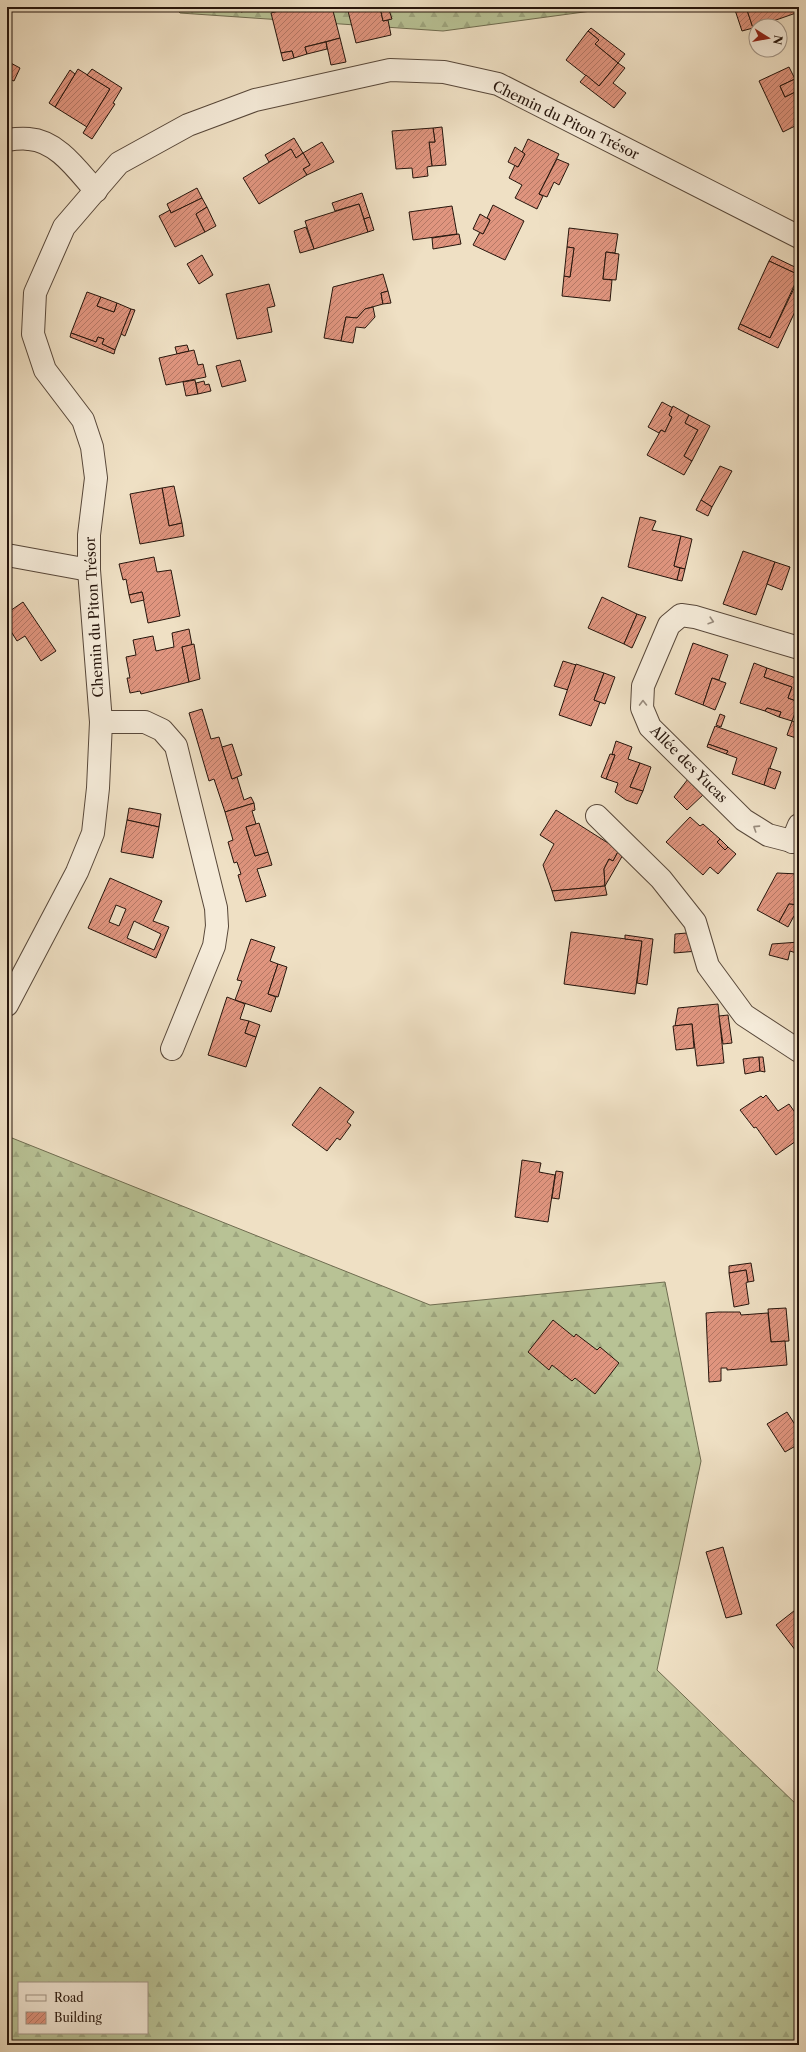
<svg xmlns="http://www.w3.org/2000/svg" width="806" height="2052" viewBox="0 0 806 2052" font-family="'Libre Caslon Text',serif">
<defs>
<pattern id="forest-firs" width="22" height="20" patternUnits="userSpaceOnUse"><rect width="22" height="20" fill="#b8c295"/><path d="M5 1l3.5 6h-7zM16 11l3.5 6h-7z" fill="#9ea67f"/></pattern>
<pattern id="building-hatch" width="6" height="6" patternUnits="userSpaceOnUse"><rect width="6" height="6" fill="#e0957f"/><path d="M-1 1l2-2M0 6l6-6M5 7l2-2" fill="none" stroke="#b57866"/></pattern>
</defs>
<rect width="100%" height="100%" fill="#efe0c4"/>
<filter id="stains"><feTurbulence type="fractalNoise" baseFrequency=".005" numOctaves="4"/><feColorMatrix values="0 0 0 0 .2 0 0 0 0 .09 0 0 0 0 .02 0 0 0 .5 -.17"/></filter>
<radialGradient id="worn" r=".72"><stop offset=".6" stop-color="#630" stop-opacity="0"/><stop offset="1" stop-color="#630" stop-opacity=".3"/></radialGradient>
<g fill="url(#forest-firs)" stroke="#6f6c50" fill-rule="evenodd">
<polygon points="174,7 621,7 443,31 180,13"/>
<path d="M 7,1136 L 430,1305 L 665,1282 L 701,1461 L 657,1670 L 799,1807 L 799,2045 L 7,2045 ZM 19,1983 L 147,1983 L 147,2033 L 19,2033 Z"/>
</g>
<g fill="url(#building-hatch)" stroke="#26150c" fill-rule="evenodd">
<polygon points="239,7 257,7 257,8 241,12"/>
<polygon points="294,7 307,7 308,10 317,7 332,7 340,38 305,47 307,54 294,58 292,51 281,53 271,13"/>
<polygon points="347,7 380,7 383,21 388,20 391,35 356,43"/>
<polygon points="380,7 388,7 392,19 383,21"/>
<polygon points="734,7 746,7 753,28 742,31"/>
<polygon points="746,7 794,7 796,13 753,28"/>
<polygon points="591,28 625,54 618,63 595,44 599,40 588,31"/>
<polygon points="588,31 599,40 595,44 618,63 599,86 566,60"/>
<polygon points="340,38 346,62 331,65 326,42"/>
<polygon points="326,42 327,49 307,54 305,47"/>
<polygon points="292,51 294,58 283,61 281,53"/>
<polygon points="7,61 20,68 14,81 7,78"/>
<polygon points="618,63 625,68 613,83 626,93 614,108 580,82 586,75 599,86"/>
<polygon points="789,67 795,79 780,86 785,97 799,90 799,124 783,132 759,81"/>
<polygon points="78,69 110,89 87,127 55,107"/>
<polygon points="92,69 122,88 113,103 115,104 92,139 83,133 110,89 87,75"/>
<polygon points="70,70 75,74 55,107 49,103"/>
<polygon points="795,79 799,90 785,97 780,86"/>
<polygon points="442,127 446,165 432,166 429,142 435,142 433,128"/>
<polygon points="433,128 435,142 429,142 432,166 427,167 428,176 413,178 412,168 396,169 392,131"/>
<polygon points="294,138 303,153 296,158 291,149 269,162 265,155"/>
<polygon points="528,139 559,154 539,194 543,196 537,209 515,198 522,185 509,178 515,165 518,167 525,154 522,152"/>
<polygon points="322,142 334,162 307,175 303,169 310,165 303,153"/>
<polygon points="515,147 525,154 518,167 508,162"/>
<polygon points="291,149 296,158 303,153 310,165 303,169 307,175 259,204 243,178"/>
<polygon points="557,159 569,164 559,185 554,182 547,197 539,194"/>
<polygon points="197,188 202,198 171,213 167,204"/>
<polygon points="362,193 370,217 364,219 359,204 335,211 332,203"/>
<polygon points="202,198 207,207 196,214 205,232 175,247 159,216 170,210 171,213"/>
<polygon points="359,204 368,232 314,249 305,221"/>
<polygon points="493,205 524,221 505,260 473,245 480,232 483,234 490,220 487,218"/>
<polygon points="452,206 457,234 413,240 409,212"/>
<polygon points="207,207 216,226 205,232 196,214"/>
<polygon points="480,214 490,220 483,234 473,229"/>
<polygon points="370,217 374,230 368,232 364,219"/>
<polygon points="306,227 314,249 300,253 294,231"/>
<polygon points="569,228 618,234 615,253 606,252 603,279 612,280 610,301 562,296 564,276 570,277 574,248 567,247"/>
<polygon points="459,234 461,244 433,249 432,238"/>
<polygon points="567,247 574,248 570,277 564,276"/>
<polygon points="606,252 619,254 616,280 603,279"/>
<polygon points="202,255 213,275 199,284 187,264"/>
<polygon points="772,256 799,269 799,275 769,261"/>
<polygon points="769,261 799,275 770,338 740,324"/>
<polygon points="383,274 388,291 381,293 383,304 365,309 357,318 346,317 341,341 324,338 333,287"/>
<polygon points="799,278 799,290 796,296 799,298 799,303 778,348 738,329 740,324 770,338"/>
<polygon points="269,284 275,306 267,308 272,332 237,339 226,294"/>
<polygon points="388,291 391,303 383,304 381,293"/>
<polygon points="87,292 101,297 97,306 114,312 117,303 131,309 115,350 102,344 104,339 98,337 96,342 71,333"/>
<polygon points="101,297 117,303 114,312 97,306"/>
<polygon points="373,307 375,317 365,328 356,327 353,343 341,341 346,317 357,318 365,309"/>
<polygon points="131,309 135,310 125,336 121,334"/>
<polygon points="71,333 96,342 98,337 104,339 102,344 115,350 114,354 70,337"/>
<polygon points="187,345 189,351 177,354 175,347"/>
<polygon points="194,350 198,365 203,364 206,377 166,385 159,358"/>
<polygon points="240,360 246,381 222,387 216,366"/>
<polygon points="195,380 198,394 186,396 183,382"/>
<polygon points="204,381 205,385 209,384 211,391 198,394 196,383"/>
<polygon points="662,402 673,408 669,415 672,417 665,432 661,430 659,433 648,427"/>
<polygon points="673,406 689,415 685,423 698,430 684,456 692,461 684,475 647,455 661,430 665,432 672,417 669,415"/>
<polygon points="689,415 710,426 692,461 684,456 698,430 685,423"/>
<polygon points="720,466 732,471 712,507 701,500"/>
<polygon points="174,486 182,523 169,526 162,488"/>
<polygon points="162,488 169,526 182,523 184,536 140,544 130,494"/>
<polygon points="701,500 712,507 708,516 696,510"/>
<polygon points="640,517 656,521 652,530 681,536 674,566 680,568 677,580 628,567"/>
<polygon points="681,536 692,539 685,569 674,566"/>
<polygon points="743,551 775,562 756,615 723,604"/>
<polygon points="154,557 157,572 171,570 180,616 148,623 142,592 129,595 126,579 123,580 119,564"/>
<polygon points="775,562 790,567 782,590 767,584"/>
<polygon points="680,568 685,569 682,581 677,580"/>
<polygon points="142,592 144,600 131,603 129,595"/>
<polygon points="602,597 637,614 624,644 588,628"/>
<polygon points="23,602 56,651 41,661 25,636 17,641 7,625 7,613"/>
<polygon points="637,614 646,617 632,648 624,644"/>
<polygon points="189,629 192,645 182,647 189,682 141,694 140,691 130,693 127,678 130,678 126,657 136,655 133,640 153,636 156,651 174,647 172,633"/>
<polygon points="693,643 728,655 719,680 712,678 703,705 675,694"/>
<polygon points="194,644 200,679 189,682 182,647"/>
<polygon points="563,661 576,665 568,690 554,686"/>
<polygon points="754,663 767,668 764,677 792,687 788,698 799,702 792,721 779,717 781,712 767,708 765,711 740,703"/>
<polygon points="576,664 604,673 594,700 600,702 591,726 559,715"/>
<polygon points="767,668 799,679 799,702 788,698 792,687 764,677"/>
<polygon points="604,673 615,677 605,704 594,700"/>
<polygon points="712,678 726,683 715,710 703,705"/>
<polygon points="767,708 781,712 779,717 765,711"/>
<polygon points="202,709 211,739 219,737 232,779 237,777 244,800 251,797 254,803 225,812 214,779 209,781 189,713"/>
<polygon points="720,714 725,716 721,727 716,725"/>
<polygon points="792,721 799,724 799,739 787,735"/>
<polygon points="715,726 777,748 764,785 732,774 737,758 726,754 728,751 708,744"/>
<polygon points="616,741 632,747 628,759 640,763 630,787 643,791 637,804 626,800 615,792 618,783 606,779 615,755 612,754"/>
<polygon points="232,744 242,775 232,779 222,747"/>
<polygon points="708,744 728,751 726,754 707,747"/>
<polygon points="610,754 615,755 606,779 601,777"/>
<polygon points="640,763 651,767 643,791 630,787"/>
<polygon points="769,768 781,772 775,789 764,785"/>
<polygon points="688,779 704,794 687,810 674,797"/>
<polygon points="254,803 255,810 252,811 256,824 246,827 255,856 268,852 272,865 257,869 266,896 246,902 238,875 241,874 237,862 234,863 228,842 233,840 225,812"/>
<polygon points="129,808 161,814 159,827 127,820"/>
<polygon points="556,810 619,850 613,861 609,859 604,869 605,886 552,891 543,865 554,844 540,835"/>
<polygon points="690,817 700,826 703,824 720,839 717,842 725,850 728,847 736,854 718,874 710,867 703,875 666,842"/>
<polygon points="127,820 159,827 153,858 121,852"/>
<polygon points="259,823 268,852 255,856 246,827"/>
<polygon points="720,839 728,847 725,850 717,842"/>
<polygon points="619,850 624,853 605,886 604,869 609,859 613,861"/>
<polygon points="777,873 799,874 799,905 789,904 779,922 757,910"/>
<path d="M 110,878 L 162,901 L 153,921 L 169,927 L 156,958 L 88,928 ZM 116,905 L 126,909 L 119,926 L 109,922 ZM 134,921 L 161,934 L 154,950 L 127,938 Z"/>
<polygon points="605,886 607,895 555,901 552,891"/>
<polygon points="789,904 799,905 799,916 794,916 788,927 779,922"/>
<polygon points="571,932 642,941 635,994 564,984"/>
<polygon points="687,933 698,951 674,953 675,934"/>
<polygon points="625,935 653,939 647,985 637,983 642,941 625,939"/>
<polygon points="251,939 275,947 270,961 278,964 268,994 276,997 271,1012 235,1000 242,981 237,980"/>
<polygon points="799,942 799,954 790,951 788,960 769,955 772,944"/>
<polygon points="278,964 287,967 278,997 268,994"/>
<polygon points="227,997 245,1004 240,1019 249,1021 245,1033 256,1037 246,1067 208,1055"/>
<polygon points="718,1004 724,1063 697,1066 692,1024 675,1026 678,1008"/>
<polygon points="728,1015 732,1043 723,1044 719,1016"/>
<polygon points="249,1021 260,1025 256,1037 245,1033"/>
<polygon points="692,1024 694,1048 676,1050 673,1026"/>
<polygon points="759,1057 760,1071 745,1074 743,1059"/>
<polygon points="759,1057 763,1057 765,1072 760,1071"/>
<polygon points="320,1087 354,1112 347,1122 351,1125 340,1140 337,1138 327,1151 292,1125"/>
<polygon points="766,1095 778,1111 789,1104 799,1118 799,1139 776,1155 756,1127 754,1128 740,1110 761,1096 763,1098"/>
<polygon points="522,1160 541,1163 539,1172 555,1175 548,1222 515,1217"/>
<polygon points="556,1171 563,1172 559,1199 552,1198"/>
<polygon points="751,1263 754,1281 748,1282 746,1270 729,1273 729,1266"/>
<polygon points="746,1270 748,1282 746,1283 749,1304 734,1307 729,1273"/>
<polygon points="786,1308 789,1341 771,1342 768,1309"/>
<polygon points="718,1312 740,1312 741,1315 768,1313 771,1342 785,1341 787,1365 727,1370 727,1368 721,1368 721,1381 709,1382 706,1313"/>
<polygon points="553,1320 574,1337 576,1334 597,1350 600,1347 619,1363 595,1394 575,1378 572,1381 552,1365 549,1370 528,1352"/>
<polygon points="787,1412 799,1431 799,1444 785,1452 767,1424"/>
<polygon points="723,1547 742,1614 726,1618 706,1552"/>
<polygon points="799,1607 799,1655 776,1625"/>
</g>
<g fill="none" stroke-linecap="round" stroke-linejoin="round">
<defs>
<g id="minor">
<path d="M 7,140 C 14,139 22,138 29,139 C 58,141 78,171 96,191"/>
<polyline points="7,555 89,570"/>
<polyline points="799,648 695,617 681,615 669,625 643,686 642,708 650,727 744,820 768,835 799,843"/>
<polyline points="101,722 145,722 162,730 176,746 216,908 217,926 214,946 172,1049"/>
<polyline points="597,816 661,879 695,922 708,966 744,1015 799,1051"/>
<polyline points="792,842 799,825"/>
<polyline points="7,1005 77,872 93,833 98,788 101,722 89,570 89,535 96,478 92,447 83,420 45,370 33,334 35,293 64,227 119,163 188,125 255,100 390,70 444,72 498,84 799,237"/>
</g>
</defs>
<use href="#minor" stroke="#58483a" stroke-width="24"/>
<use href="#minor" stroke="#f5ebd9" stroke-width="22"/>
</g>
<defs><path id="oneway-chevron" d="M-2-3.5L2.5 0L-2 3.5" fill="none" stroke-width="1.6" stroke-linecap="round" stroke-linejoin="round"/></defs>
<g stroke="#988b7d">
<use href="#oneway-chevron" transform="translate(711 621) rotate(17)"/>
<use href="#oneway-chevron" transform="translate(643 703) rotate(-91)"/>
<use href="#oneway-chevron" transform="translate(756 828) rotate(-147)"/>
</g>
<g text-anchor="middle" stroke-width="3" stroke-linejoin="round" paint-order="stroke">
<g font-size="14" fill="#26150c" stroke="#f5ebd9">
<text transform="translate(566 120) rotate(26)" y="5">Chemin du Piton Trésor</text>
<text transform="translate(94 617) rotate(-93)" y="5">Chemin du Piton Trésor</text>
<text transform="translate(689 764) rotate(45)" y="5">Allée des Yucas</text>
</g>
</g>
<rect width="806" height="2052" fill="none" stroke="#efe0c4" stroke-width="24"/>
<rect x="8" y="8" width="790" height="2036" fill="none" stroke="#26150c" stroke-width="2"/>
<rect x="12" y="12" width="782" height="2028" fill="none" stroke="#26150c"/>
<rect x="18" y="1982" width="130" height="52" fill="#f5ebd9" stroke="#a29587"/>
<rect x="26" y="1995" width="20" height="6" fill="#f5ebd9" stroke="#a29587"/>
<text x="54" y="2002" font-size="12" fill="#26150c">Road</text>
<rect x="26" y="2012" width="20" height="12" fill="url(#building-hatch)" stroke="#a29587"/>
<text x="54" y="2022" font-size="12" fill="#26150c">Building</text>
<g transform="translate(768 38) rotate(101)"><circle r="19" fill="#f5ebd9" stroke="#a29587"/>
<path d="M0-3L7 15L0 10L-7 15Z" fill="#8f2418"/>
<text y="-6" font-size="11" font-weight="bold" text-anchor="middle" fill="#26150c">N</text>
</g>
<rect width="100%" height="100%" filter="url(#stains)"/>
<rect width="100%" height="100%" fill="url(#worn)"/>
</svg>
